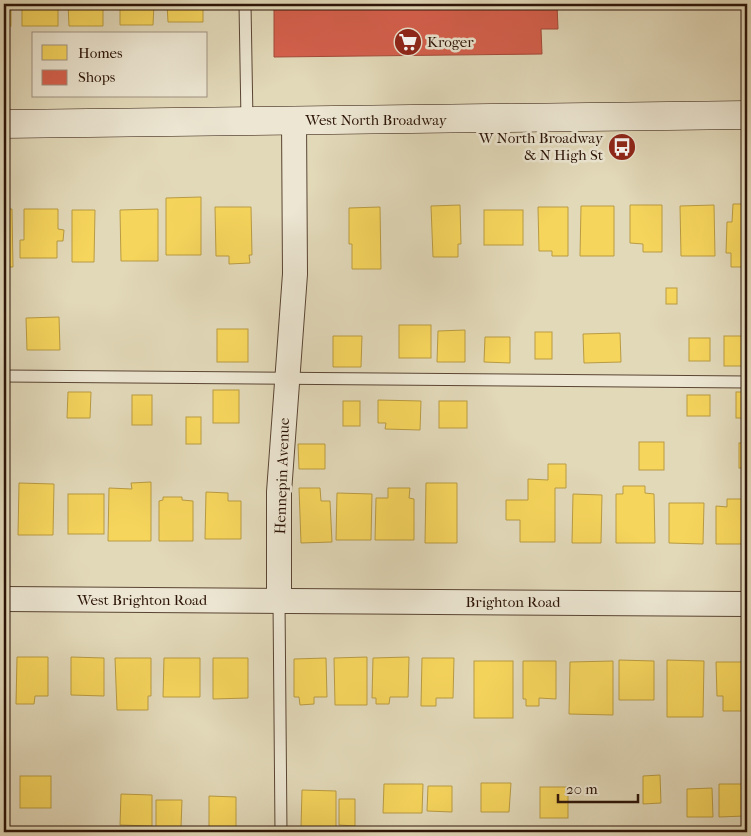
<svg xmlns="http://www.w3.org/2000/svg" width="751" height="836" viewBox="0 0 751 836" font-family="'IM FELL French Canon',serif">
<rect width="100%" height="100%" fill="#e2d9b9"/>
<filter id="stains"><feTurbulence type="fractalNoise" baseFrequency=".004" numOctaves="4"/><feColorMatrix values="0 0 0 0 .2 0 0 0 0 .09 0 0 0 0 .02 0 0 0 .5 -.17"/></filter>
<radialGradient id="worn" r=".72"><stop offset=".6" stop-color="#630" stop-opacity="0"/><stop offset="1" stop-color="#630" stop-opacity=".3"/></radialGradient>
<g fill="#f6d55c" stroke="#b99b43">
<rect x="4" y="4" width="7" height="22"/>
<rect x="22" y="4" width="36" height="22"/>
<polygon points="68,4 103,4 103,26 69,26"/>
<polygon points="120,4 154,4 153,25 120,25"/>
<polygon points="167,4 203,4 203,22 168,22"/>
<polygon points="201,197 201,255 166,255 166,198"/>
<polygon points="733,204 747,204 747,267 731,267 731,253 726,253 727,222 732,222"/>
<polygon points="460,205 461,244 458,244 458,257 433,257 431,206"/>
<polygon points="630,205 662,205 662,252 643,252 643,244 630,243"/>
<polygon points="714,205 715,256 681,256 680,206"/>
<polygon points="581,206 614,206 614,256 580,256"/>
<polygon points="215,207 251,207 252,255 249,255 250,263 229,264 229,256 216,256"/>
<polygon points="380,207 381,269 352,269 352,244 349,244 349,208"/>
<polygon points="538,207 568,207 568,256 552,256 552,251 539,251"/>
<polygon points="4,209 12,209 13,267 4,267"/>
<polygon points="24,209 58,209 58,229 64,230 63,241 57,241 57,258 20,258 20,240 24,240"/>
<polygon points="158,209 158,261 121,261 120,210"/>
<polygon points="72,210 95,210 94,262 72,262"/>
<rect x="484" y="210" width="39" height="35"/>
<rect x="666" y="288" width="11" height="16"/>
<polygon points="59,317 60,350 27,350 26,318"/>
<rect x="399" y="325" width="32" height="33"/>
<rect x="217" y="329" width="31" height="33"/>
<polygon points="465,330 465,362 437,362 438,331"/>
<rect x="535" y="332" width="17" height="27"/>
<polygon points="620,333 621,362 584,363 583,334"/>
<polygon points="333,336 362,336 361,367 333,367"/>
<rect x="724" y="336" width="23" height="30"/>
<polygon points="485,337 510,337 510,363 484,362"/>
<rect x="689" y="338" width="21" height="23"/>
<rect x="213" y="390" width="26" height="33"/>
<polygon points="68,392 91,392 90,418 67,418"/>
<rect x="736" y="392" width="11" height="26"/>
<rect x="132" y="395" width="20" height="30"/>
<rect x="687" y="395" width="23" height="21"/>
<polygon points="378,400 421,401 420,430 385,429 386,423 378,423"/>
<rect x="343" y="401" width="17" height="25"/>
<rect x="439" y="401" width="28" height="27"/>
<rect x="186" y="417" width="15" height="27"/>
<rect x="639" y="442" width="25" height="28"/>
<rect x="739" y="443" width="8" height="25"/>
<polygon points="298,444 325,444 325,469 299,469"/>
<polygon points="548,464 566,464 566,488 555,488 555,542 520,542 520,520 506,520 506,500 528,500 528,479 548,480"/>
<polygon points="151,482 151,541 108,541 109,488 132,489 131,483"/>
<polygon points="19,483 54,484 53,535 18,535"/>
<polygon points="426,483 457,483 457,543 425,543"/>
<polygon points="623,486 645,486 645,493 654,494 655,543 616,543 616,494 623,494"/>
<polygon points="299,488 320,488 321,501 330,501 332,542 301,543"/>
<polygon points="388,488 410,488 409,498 414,499 414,540 375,540 376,498 388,498"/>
<polygon points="206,492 228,493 228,501 241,501 241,539 205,539"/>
<polygon points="337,493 372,494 371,540 336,540"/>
<rect x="68" y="494" width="36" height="40"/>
<polygon points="573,494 602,495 601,543 572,543"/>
<polygon points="163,497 182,497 182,500 193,501 193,541 159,541 159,501 163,500"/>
<polygon points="727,499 742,499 742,507 747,507 747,544 716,544 716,506 727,507"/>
<rect x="4" y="502" width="4" height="38"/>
<polygon points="669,503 704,503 703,544 669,543"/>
<polygon points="17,657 48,657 48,696 35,696 34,704 16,704"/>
<polygon points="71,657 104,658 104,696 71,695"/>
<polygon points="367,657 367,705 335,705 334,658"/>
<polygon points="409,657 408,697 390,697 389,704 376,704 376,698 372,698 373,658"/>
<rect x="4" y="658" width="3" height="39"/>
<polygon points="115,658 151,658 151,696 148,696 148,710 117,710"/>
<polygon points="164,658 200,658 200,697 163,697"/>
<polygon points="213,658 248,658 248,698 213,699"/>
<polygon points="326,658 327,697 314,697 314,704 300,705 299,697 294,697 294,659"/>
<polygon points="422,658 454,658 453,698 436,698 436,706 421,706"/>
<polygon points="619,660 654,661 654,700 619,700"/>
<polygon points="667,660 704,661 703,717 667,717"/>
<rect x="474" y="661" width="39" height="57"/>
<polygon points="523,661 556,661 556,699 539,698 539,706 526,706 526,699 523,699"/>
<polygon points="613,661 613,715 569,714 570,662"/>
<polygon points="716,662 747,662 746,711 723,711 723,696 717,696"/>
<polygon points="660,775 661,803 643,804 643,776"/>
<rect x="20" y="776" width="31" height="32"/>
<polygon points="481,783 511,783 509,812 481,812"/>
<polygon points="384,784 423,784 422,813 383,813"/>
<polygon points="719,784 744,784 745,816 719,817"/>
<polygon points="428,786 452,786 452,812 427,811"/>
<rect x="540" y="787" width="28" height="31"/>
<polygon points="712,788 713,817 687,817 687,789"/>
<polygon points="302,790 336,791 336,829 301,828"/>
<polygon points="121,794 152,795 152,826 120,825"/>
<polygon points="209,796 236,797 236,830 209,829"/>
<polygon points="339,799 355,799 355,826 339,825"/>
<polygon points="156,800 182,800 181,827 156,827"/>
</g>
<polygon fill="#d6604d" stroke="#a34938" points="274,4 557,4 558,29 541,29 542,54 274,57"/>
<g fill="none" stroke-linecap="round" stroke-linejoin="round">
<defs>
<g id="lane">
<polyline points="245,4 247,121"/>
<polyline points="4,376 747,382"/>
<polyline points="279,601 281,832"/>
</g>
<g id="street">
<polyline points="4,599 747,604"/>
<polyline points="279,601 279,492 295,274 294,120"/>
</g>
<polyline id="secondary" points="4,124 747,115"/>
</defs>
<use href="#lane" stroke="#5a4534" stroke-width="13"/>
<use href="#street" stroke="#5a4534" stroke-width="26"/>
<use href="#secondary" stroke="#2c1408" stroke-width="29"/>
<use href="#lane" stroke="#ece6d2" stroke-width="11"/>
<use href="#street" stroke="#ece6d2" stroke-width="24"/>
<use href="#secondary" stroke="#ece6d2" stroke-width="28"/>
</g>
<defs>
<symbol id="supermarket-disc" viewBox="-11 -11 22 22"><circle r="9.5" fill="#8f2418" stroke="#ece6d2"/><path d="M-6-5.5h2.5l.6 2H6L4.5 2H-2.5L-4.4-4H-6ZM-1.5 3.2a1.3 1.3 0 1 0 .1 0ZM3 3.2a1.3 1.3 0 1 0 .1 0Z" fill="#fff"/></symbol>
<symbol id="bus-disc" viewBox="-11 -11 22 22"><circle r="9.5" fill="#8f2418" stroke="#ece6d2"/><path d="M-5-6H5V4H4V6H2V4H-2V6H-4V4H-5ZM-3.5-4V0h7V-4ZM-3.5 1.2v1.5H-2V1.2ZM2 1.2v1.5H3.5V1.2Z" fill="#fff"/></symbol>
</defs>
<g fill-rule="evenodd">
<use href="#supermarket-disc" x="392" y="26" width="32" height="32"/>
<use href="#bus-disc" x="606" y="131" width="32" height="32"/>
</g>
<g text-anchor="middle" stroke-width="5" stroke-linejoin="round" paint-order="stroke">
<g font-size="15" fill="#2c1408" stroke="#ece6d2" text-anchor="start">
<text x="427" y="47">Kroger</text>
<text x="603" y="143" text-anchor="end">W North Broadway<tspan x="603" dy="17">&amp; N High St</tspan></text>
</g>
<g font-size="15" fill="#2c1408" stroke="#ece6d2">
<text x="376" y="125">West North Broadway</text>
<text transform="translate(282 476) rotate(-88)" y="5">Hennepin Avenue</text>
<text x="142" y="605">West Brighton Road</text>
<text x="513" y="607">Brighton Road</text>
</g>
</g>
<rect width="751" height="836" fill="none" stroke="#e2d9b9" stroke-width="20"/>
<rect x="5" y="5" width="741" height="826" fill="none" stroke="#2c1408" stroke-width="2.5"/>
<rect x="10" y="10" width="731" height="816" fill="none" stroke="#2c1408"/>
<rect x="32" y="32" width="175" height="65" fill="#ece6d2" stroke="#9f9281"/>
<rect x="42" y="45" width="25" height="15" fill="#f6d55c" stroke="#9f9281"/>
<text x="78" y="58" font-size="15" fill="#2c1408">Homes</text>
<rect x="42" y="70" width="25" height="15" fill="#d6604d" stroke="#9f9281"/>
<text x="78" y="82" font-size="15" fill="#2c1408">Shops</text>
<path d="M558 794v8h80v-8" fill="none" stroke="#2c1408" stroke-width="2.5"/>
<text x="566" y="794" font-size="15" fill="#2c1408" stroke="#ece6d2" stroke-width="4" paint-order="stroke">20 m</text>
<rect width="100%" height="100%" filter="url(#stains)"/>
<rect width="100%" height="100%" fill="url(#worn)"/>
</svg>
